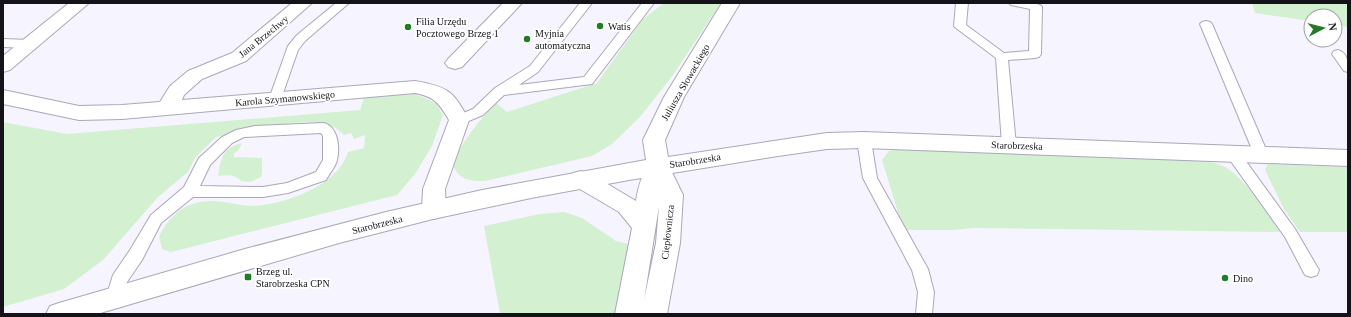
<svg xmlns="http://www.w3.org/2000/svg" width="1351" height="317" viewBox="0 0 1351 317" font-family="Georgia,serif">
<rect width="100%" height="100%" fill="#f6f4fe"/>
<g fill="#d3f1d1">
<path d="M 664,3 L 721,3 L 673,75 L 640,117 L 612,144 L 592,156 L 485,181 C 468,181 458,180 452,162 C 464,140 479,120 496,103 L 507,112 L 597,83 L 643,19 Z"/>
<polygon points="1252,3 1348,3 1348,27 1335,25 1335,16 1311,16 1311,21 1255,13"/>
<path d="M 415,94 L 436,103 L 443,115 L 432,146 L 415,174 L 397,195 L 171,252 L 162,249 L 159,237 C 171,210 194,197 223,202 C 234,203 243,206 254,206 C 285,204 338,186 348,152 L 364,148 L 365,135 L 354,139 L 351,133 L 344,135 L 336,128 L 321,123 L 307,122 L 246,127 L 230,132 L 215,138 L 195,158 L 188,172 L 158,197 L 103,260 L 64,289 L 3,307 L 3,122 L 67,134 L 360,110 L 364,98 Z"/>
<path d="M 242,143 L 238,151 L 234,153 L 234,157 L 262,158 L 262,173 L 261,177 L 251,182 L 241,181 C 235,174 226,175 218,176 C 221,157 223,148 242,143 Z"/>
<path d="M 897,149 L 1196,159 C 1205,161 1214,162 1223,166 C 1244,176 1266,212 1280,232 L 973,228 L 954,230 L 905,230 L 900,219 L 882,160 L 889,151 Z"/>
<polygon points="1268,164 1348,167 1348,232 1300,232 1284,209 1265,170"/>
<polygon points="564,212 582,218 616,241 632,245 618,314 500,314 484,226 540,214"/>
</g>
<g fill="none" stroke-linecap="round" stroke-linejoin="round">
<defs>
<g id="lane">
<polygon points="336,3 349,3 305,41 298,50 281,99 280,102 275,103 270,102 269,99 288,46 297,35"/>
<polygon points="580,3 592,3 538,72 519,85 584,77 642,3 654,3 592,84 504,95 483,115 464,123 459,125 454,123 452,120 454,117 473,109 495,88 530,66"/>
<polygon points="956,3 968,3 966,25 1004,53 1029,51 1030,9 1011,5 1009,3 1033,3 1040,5 1042,7 1041,54 1039,57 1035,58 1008,60 1016,145 1014,148 1009,150 1004,148 1002,145 996,58 956,28 954,26"/>
<polygon points="1206,21 1210,22 1212,24 1268,154 1266,158 1261,159 1256,158 1254,154 1200,24 1202,22"/>
<polygon points="3,39 30,40 34,41 36,44 34,47 30,48 3,47"/>
<path d="M 1338,50 C 1348,53 1348,63 1348,72 L 1344,71 L 1332,54 L 1334,51 Z"/>
<path d="M 324,123 C 338,127 340,147 337,160 C 336,166 329,174 326,180 L 288,193 L 263,197 L 193,197 L 161,223 L 142,260 L 127,282 L 120,303 L 114,305 L 108,303 L 106,298 L 113,275 L 130,250 L 151,215 L 184,187 L 199,158 L 222,137 L 236,130 L 255,126 ZM 321,133 L 323,136 L 323,160 L 316,172 L 287,183 L 263,187 L 200,186 L 210,165 L 232,143 L 244,137 Z"/>
<polygon points="864,135 869,137 871,140 877,178 928,269 934,292 932,314 916,314 918,292 912,270 863,178 857,140 859,137"/>
<polygon points="1232,148 1237,149 1295,229 1319,270 1317,275 1311,277 1305,275 1285,237 1225,153 1227,149"/>
</g>
<g id="street">
<polygon points="69,3 89,3 10,70 3,72 3,56"/>
<path d="M 292,3 L 312,3 L 246,61 L 202,79 L 184,95 L 182,100 L 415,81 C 449,87 453,91 469,120 L 445,189 L 446,210 L 442,216 L 434,219 L 426,216 L 422,210 L 423,189 L 449,120 C 439,103 435,97 415,93 L 122,119 L 79,120 L 3,104 L 3,90 L 79,106 L 122,105 L 160,102 L 170,86 L 188,71 L 232,53 Z"/>
<polygon points="503,3 522,3 462,67 455,69 448,67 445,63 448,59"/>
<path d="M 658,158 L 666,160 L 683,195 L 680,243 L 667,314 L 615,314 L 632,228 L 619,212 L 573,185 L 570,179 L 573,173 L 581,171 L 589,173 L 636,201 C 638,186 643,173 650,160 ZM 659,206 L 656,243 L 644,300 Z"/>
</g>
<polygon id="secondary" points="722,3 740,3 684,97 665,140 668,157 827,133 864,132 1348,150 1348,166 864,148 827,149 778,156 629,180 531,198 433,219 339,243 97,314 46,314 50,306 59,303 245,249 386,212 482,190 646,160 643,140 664,97"/>
</defs>
<use href="#lane" stroke="#aba7b8" stroke-width="2"/>
<use href="#street" stroke="#aba7b8" stroke-width="2"/>
<use href="#secondary" stroke="#aba7b8" stroke-width="2"/>
<use href="#lane" fill="#fff" fill-rule="evenodd"/>
<use href="#street" fill="#fff" fill-rule="evenodd"/>
<use href="#secondary" fill="#fff" fill-rule="evenodd"/>
</g>
<g fill="#247a27" stroke="#fff" stroke-width="1.5">
<circle cx="600" cy="26" r="4"/>
<circle cx="408" cy="27" r="4"/>
<circle cx="527" cy="39" r="4"/>
<rect x="244" y="273" width="8" height="8" rx="2"/>
<circle cx="1225" cy="278" r="4"/>
</g>
<g text-anchor="middle" stroke-width="3.5" stroke-linejoin="round" paint-order="stroke">
<g font-size="10" fill="#151319" stroke="#fff" text-anchor="start">
<text x="416" y="25">Filia Urzędu<tspan x="416" dy="12">Pocztowego Brzeg 1</tspan></text>
<text x="608" y="30">Watis</text>
<text x="535" y="37">Myjnia<tspan x="535" dy="12">automatyczna</tspan></text>
<text x="256" y="275">Brzeg ul.<tspan x="256" dy="12">Starobrzeska CPN</tspan></text>
<text x="1233" y="282">Dino</text>
</g>
<g font-size="10" fill="#151319" stroke="#fff">
<text transform="translate(263 36) rotate(-39)" y="4">Jana Brzechwy</text>
<text transform="translate(685 82) rotate(-60)" y="4">Juliusza Słowackiego</text>
<text transform="translate(285 98) rotate(-5)" y="4">Karola Szymanowskiego</text>
<text transform="translate(1017 145) rotate(2)" y="4">Starobrzeska</text>
<text transform="translate(695 160) rotate(-9)" y="4">Starobrzeska</text>
<text transform="translate(377 224) rotate(-14)" y="4">Starobrzeska</text>
<text transform="translate(667 232) rotate(-84)" y="4">Ciepłownicza</text>
</g>
</g>
<rect width="1351" height="317" fill="none" stroke="#151319" stroke-width="8"/>
<g transform="translate(1323 28) rotate(83)"><circle r="19" fill="#ffffff" stroke="#a1a1a3"/>
<path d="M0-3L7 15L0 10L-7 15Z" fill="#247a27"/>
<text y="-6" font-size="11" font-weight="bold" text-anchor="middle" fill="#151319">N</text>
</g>
</svg>
